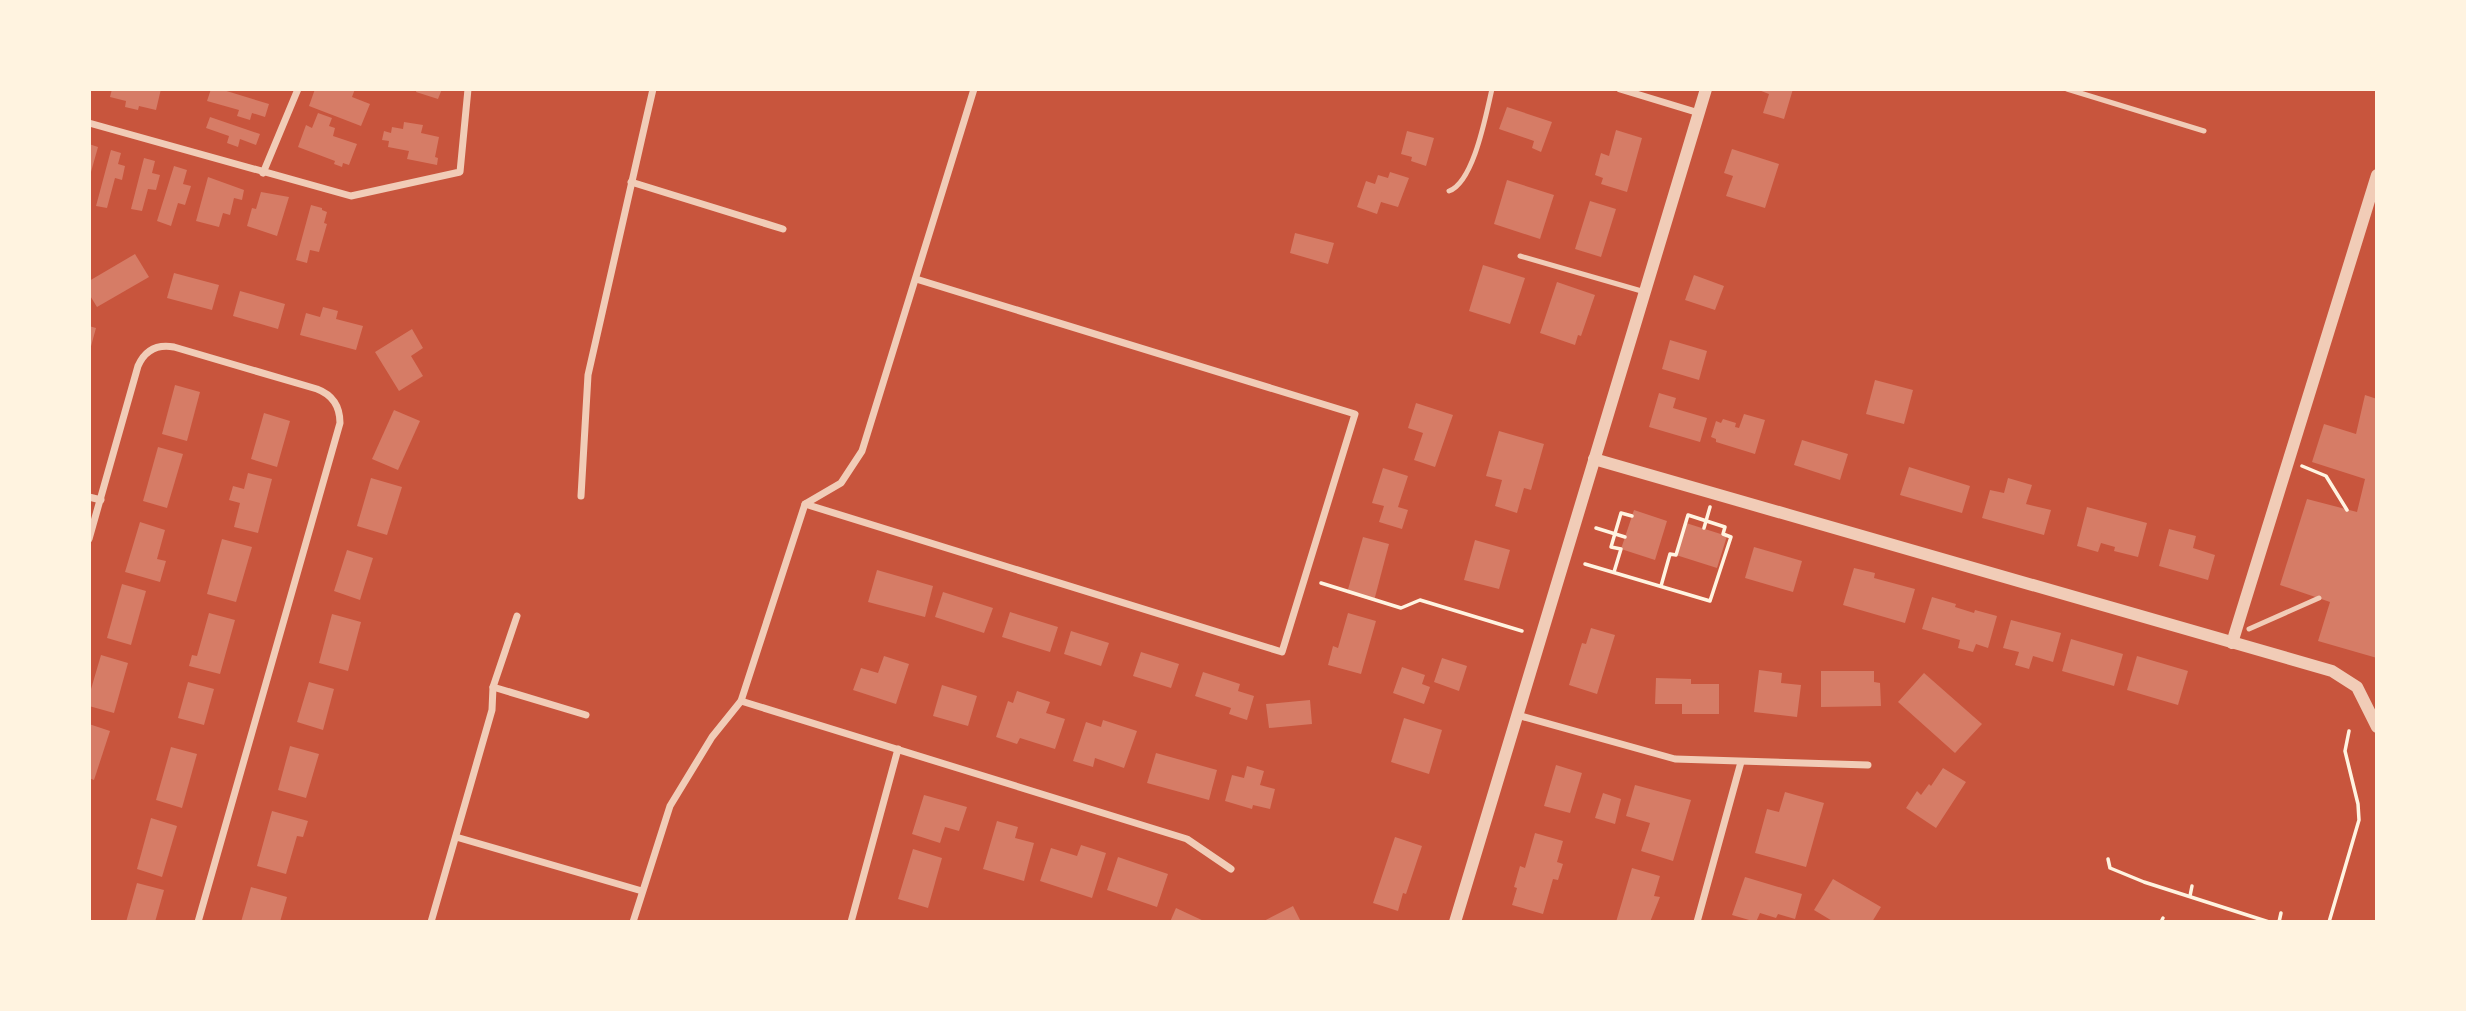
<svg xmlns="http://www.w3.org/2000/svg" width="2466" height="1011" viewBox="0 0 2466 1011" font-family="'Asap Condensed',sans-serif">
<rect width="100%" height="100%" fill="#c8553d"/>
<g fill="#d67c66">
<polygon points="112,89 161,89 156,110 139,106 138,110 125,107 126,101 110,97"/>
<polygon points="211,89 220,89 269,104 265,117 252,113 250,120 237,116 239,110 207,101"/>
<polygon points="315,89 355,89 352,97 370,104 361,126 309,106"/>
<polygon points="417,89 442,89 438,99 416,92"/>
<polygon points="1756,89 1793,89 1784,119 1763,113 1769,94"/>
<polygon points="1507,107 1552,122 1541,152 1532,148 1534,141 1499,129"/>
<polygon points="318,113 332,118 329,126 335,128 333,136 357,144 349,165 343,163 342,167 334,164 335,161 298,147 306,125 312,128"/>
<polygon points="210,117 260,134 256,145 240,139 238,147 227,143 229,136 206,128"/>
<polygon points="404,122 423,125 421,133 439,137 435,157 438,158 437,165 407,159 409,151 388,147 389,141 382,140 384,131 391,133 392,127 403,129"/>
<polygon points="1616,130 1642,138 1627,192 1601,184 1603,178 1595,175 1601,153 1609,156"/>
<polygon points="1407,131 1434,138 1426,166 1411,161 1412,157 1401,154"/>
<polygon points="89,144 98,147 91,172 89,171"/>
<polygon points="1732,149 1779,164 1765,208 1726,196 1733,176 1724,173"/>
<polygon points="111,150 121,153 118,164 125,166 122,180 115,178 107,208 96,206"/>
<polygon points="144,158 155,161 152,173 160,175 156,190 148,189 142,211 131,209"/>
<polygon points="174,166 187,170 183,184 191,186 185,205 178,203 171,226 157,221"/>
<polygon points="1390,172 1409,178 1398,207 1381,202 1377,214 1357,207 1366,181 1375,184 1378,175 1388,178"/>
<polygon points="208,177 244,190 242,200 234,198 230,215 223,213 219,227 196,221"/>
<polygon points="1507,180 1554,195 1540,239 1494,224"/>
<polygon points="261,192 289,197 277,236 247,226 252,208 256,209"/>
<polygon points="1590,201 1616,209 1601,257 1575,249"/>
<polygon points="311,205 322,208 322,210 327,212 324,223 327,224 319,252 310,250 307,263 296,260"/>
<polygon points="1295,233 1334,243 1328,264 1290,253"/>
<polygon points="135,254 149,277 97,307 89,294 89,281"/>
<polygon points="1483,265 1525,278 1510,324 1469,311"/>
<polygon points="174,273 219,285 212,310 167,298"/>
<polygon points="1694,275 1724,286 1715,310 1685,300"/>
<polygon points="1557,282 1595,295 1581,336 1578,335 1575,345 1540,333"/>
<polygon points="240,291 285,304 278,329 233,316"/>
<polygon points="323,307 338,311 336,319 363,326 356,350 300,335 306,313 320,317"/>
<polygon points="89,326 96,328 90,350 89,350"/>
<polygon points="412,329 423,348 411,356 423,376 399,391 375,352"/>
<polygon points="1670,340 1707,351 1699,380 1662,369"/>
<polygon points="1875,380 1913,390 1904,424 1866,414"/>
<polygon points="175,385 200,392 187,441 162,434"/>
<polygon points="1659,393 1676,398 1673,408 1707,418 1700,442 1649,427"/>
<polygon points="2365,395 2377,399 2377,658 2318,641 2330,602 2280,585 2307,499 2357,512 2365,479 2312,462 2324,424 2356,434"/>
<polygon points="1416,403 1453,415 1435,467 1414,460 1423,433 1408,428"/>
<polygon points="394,410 420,421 398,470 372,459"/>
<polygon points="264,413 290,421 277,467 251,459"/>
<polygon points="1744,414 1765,420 1755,454 1716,442 1716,439 1711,437 1716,421 1721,423 1723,419 1736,423 1735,427 1739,428"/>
<polygon points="1499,431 1544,444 1531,490 1524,488 1517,513 1495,506 1502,480 1486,476"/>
<polygon points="1802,440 1848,454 1840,480 1794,465"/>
<polygon points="158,447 183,454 167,508 143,501"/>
<polygon points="1909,467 1970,486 1962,513 1900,495"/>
<polygon points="1383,468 1408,476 1398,507 1408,510 1402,529 1379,522 1384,506 1372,503"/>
<polygon points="248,473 272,479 258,533 234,527 240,503 229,500 233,486 244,489"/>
<polygon points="371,478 402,487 387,535 357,526"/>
<polygon points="2008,478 2032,485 2026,504 2051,510 2044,535 1982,518 1990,490 2004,493"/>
<polygon points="2087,507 2147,523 2138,557 2114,551 2115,547 2101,543 2098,552 2077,546"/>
<polygon points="1634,510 1667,521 1655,560 1621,549"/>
<polygon points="140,522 165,530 157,559 166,561 160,582 125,572"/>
<polygon points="1686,523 1727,536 1717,568 1676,555"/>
<polygon points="2169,529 2196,536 2193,548 2215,555 2208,580 2159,566"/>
<polygon points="1363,537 1389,544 1374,601 1347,593"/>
<polygon points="222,539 252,547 236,602 207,594"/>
<polygon points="1475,540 1510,550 1499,589 1464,580"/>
<polygon points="1754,547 1802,561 1793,592 1745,578"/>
<polygon points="347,550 373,558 360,600 334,591"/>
<polygon points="1854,568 1875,573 1874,578 1915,589 1905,623 1843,605"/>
<polygon points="877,570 933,586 925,617 868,602"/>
<polygon points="122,584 146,591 131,645 107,638"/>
<polygon points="943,592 993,608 984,633 935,617"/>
<polygon points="1932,597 1956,604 1955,607 1974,613 1975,610 1997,616 1988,648 1976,644 1973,652 1958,648 1960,640 1922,629"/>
<polygon points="1010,612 1058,627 1050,652 1002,637"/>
<polygon points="209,613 235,620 220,674 189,666 192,655 197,656"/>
<polygon points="1348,613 1376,621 1361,674 1328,665 1333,646 1338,648"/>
<polygon points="332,614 361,622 348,671 319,663"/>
<polygon points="2011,620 2061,633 2053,662 2033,656 2029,669 2015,665 2019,652 2003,648"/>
<polygon points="1591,628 1615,635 1597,694 1569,685 1582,643 1586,644"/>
<polygon points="1071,631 1109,643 1101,666 1064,654"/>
<polygon points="2071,639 2123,654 2114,686 2062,671"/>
<polygon points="1141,652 1179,664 1171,688 1133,676"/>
<polygon points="101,655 128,663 114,713 89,706 89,696"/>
<polygon points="884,656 909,664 896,704 853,690 861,668 878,673"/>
<polygon points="2137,656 2188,671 2178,705 2127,690"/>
<polygon points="1442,658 1467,666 1459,691 1434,682"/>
<polygon points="1402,667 1425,675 1422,684 1430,687 1424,704 1393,693"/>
<polygon points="1759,670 1782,673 1781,683 1801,685 1797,717 1754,712"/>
<polygon points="1821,671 1874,671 1874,682 1880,683 1881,706 1821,707"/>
<polygon points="1203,672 1240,684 1238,691 1254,696 1247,720 1229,714 1231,708 1195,696"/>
<polygon points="1924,673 1982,724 1955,753 1898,702"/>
<polygon points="1656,678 1691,679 1691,684 1719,684 1719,714 1682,714 1682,704 1655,704"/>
<polygon points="188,682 214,689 204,725 178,718"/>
<polygon points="309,682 334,689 323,730 297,722"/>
<polygon points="942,685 977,696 968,726 933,716"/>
<polygon points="1017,691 1050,702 1046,713 1065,719 1055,749 1020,738 1017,744 996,737 1008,701 1013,703"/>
<polygon points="1310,700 1312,724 1269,728 1266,704"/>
<polygon points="1404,718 1442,730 1429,774 1391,762"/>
<polygon points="1103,720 1137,731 1124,768 1095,758 1093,767 1073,761 1086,722 1101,727"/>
<polygon points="89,724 110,731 94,780 89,778"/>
<polygon points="290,746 319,754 306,798 278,790"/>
<polygon points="171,747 197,754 182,808 156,800"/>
<polygon points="1156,753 1217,770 1209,800 1147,783"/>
<polygon points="1556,765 1582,773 1570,813 1544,806"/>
<polygon points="1247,766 1264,771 1260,785 1275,789 1270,809 1253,805 1252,809 1225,801 1232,775 1244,778"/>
<polygon points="1943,768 1966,782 1936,828 1906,808 1917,791 1921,795 1929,784 1931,786"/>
<polygon points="1635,785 1691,800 1673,861 1641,851 1650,823 1626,816"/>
<polygon points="1785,792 1824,803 1806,867 1755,853 1767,809 1779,812"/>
<polygon points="1603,793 1621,799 1615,824 1595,818"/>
<polygon points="924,795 967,807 959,831 945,827 940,843 912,834"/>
<polygon points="272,811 308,821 303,837 297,836 286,874 257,866"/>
<polygon points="151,818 177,826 162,877 137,869"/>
<polygon points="997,821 1018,827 1015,838 1034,843 1024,881 983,869"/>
<polygon points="1535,833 1563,841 1557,862 1563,864 1558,880 1553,879 1543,914 1512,905 1517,888 1514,887 1520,866 1525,868"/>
<polygon points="1395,837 1422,846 1406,894 1403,893 1398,911 1373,903"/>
<polygon points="1081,845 1106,853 1092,898 1040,881 1051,848 1077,856"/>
<polygon points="913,849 942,858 928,908 898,899"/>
<polygon points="1118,857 1168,874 1157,907 1107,890"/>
<polygon points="1632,868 1660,876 1654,896 1660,897 1650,922 1616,922"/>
<polygon points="1745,877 1802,894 1795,919 1778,914 1776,918 1760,913 1756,922 1732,915"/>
<polygon points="1833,879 1881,907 1872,922 1834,922 1814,910"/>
<polygon points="137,883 164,890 155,922 126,922"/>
<polygon points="251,887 287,897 280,922 241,922"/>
<polygon points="1293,906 1301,922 1262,922"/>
<polygon points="1176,908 1206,922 1170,922"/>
</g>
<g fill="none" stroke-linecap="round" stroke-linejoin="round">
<g stroke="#fff3e0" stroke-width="3.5">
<polyline points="2302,466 2326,476 2347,510"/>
<polyline points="1596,528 1625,537"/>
<polyline points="1704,528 1710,507"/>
<polyline points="1585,564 1710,601 1731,537 1723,534 1725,527 1688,515 1676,555 1670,554 1661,586"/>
<polyline points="1614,572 1621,549 1611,547 1621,513 1632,516"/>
<polyline points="1321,583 1401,608 1420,600 1522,631"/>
<polyline points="2108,859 2110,868 2144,882 2269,922"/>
<polyline points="2190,896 2192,886"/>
<polyline points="2161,922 2163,918"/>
<polyline points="2279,922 2281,913"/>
<polyline points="2329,922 2359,820 2358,804 2345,751 2349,731"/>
</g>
<g stroke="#f1ccb7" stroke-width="5">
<polyline points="2067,89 2204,131"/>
<path d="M 1449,191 C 1474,182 1486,114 1492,89"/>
<polyline points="1520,256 1645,292"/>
<polyline points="2249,629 2319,598"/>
</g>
<g stroke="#f1ccb7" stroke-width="7">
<polyline points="1620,89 1699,113"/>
<polyline points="89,123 351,196 460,172 468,89"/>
<polyline points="263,173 298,89"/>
<polyline points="631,182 783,229"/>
<polyline points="581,496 588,375 653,89"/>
<polyline points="89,497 101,500"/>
<polyline points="805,504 1282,652 1355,414 916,279"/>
<path d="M 89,539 L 138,366 C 145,350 157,344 174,347 L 317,389 C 333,395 340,406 340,423 L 198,922"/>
<polyline points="493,687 586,715"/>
<polyline points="741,701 1187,839 1231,869"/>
<polyline points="1517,715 1675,759 1868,765"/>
<polyline points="456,837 642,891"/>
<polyline points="431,922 492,710 493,687 517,616"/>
<polyline points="633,922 670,806 712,737 741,701 805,504 841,483 862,451 974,89"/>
<polyline points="851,922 898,749"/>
<polyline points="1697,922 1741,762"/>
</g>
<g stroke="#f1ccb7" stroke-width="12">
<polyline points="1594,459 2332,671 2357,687 2377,727"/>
<polyline points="2232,643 2377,175"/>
<polyline points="1455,922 1706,89"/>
</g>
</g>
<rect width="2466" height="1011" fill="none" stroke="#fff3e0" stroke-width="182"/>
</svg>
